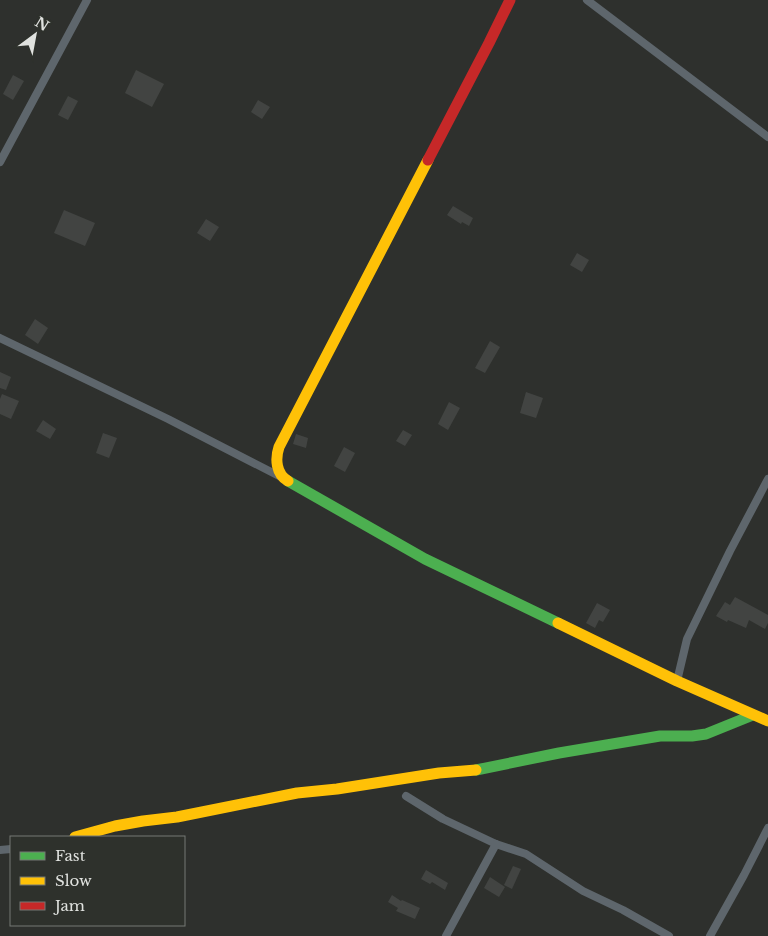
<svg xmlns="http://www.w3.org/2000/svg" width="768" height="936" viewBox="0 0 768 936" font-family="'Libre Baskerville',serif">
<rect width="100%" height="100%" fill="#2e302d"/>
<g fill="#424442">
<polygon points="136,70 164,84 152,107 125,93"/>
<polygon points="13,75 24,81 13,100 3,94"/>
<polygon points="68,96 78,101 68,120 58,115"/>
<polygon points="258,100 270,107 262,119 251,112"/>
<polygon points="453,206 473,218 469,226 462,222 461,224 447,215"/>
<polygon points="64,210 95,223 85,246 54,233"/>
<polygon points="206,219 219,227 210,241 197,233"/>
<polygon points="577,253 589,260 582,272 570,265"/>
<polygon points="35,319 48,328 38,344 25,335"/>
<polygon points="490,341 500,347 485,373 475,368"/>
<polygon points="0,372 11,377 6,390 0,388"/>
<polygon points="526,392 543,398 536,418 520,413"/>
<polygon points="2,394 19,401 11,419 0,414 0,399"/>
<polygon points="449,402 460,408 448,430 438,424"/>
<polygon points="43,420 56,429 50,439 36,431"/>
<polygon points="403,430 412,435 405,446 396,441"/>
<polygon points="103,433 117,438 109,458 96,453"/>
<polygon points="296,434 308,438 306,448 293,444"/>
<polygon points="344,447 355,453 345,472 334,466"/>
<polygon points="735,597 768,615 768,623 765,629 749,620 746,628 728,620 727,622 716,616 725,602 730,605"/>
<polygon points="597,603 610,610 603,622 599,620 595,628 586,623"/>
<polygon points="513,866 521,869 512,889 504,885"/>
<polygon points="426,870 448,883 445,890 432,882 430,884 421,879"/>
<polygon points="490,877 505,887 499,897 484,888"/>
<polygon points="392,895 401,901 402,900 420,908 415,919 396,911 398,908 388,902"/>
</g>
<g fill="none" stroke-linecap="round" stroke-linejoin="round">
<g stroke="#5e666c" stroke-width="8">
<polyline points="587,0 768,137"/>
<polyline points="0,162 87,0"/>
<polyline points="0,338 168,419 283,478"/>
<polyline points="677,681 687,639 730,551 768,479"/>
<polyline points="406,796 443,819 496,844 526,854 583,891 623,910 669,936"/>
<polyline points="0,850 11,849"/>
<polyline points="446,936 496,844"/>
<polyline points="710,936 744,875 768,828"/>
</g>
<g stroke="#4caf50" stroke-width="11">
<polyline points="288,481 425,559 558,623"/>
<polyline points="476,770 559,753 660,736 692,736 706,734 753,715"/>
</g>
<g stroke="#ffc107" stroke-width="11">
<path d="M 288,481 C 276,474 275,459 279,447 L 428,160"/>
<polyline points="558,623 677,681 768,721"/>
<polyline points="75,837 115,826 143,821 177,817 297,793 337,789 439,773 476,770"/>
</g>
<polyline stroke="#c62828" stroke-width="11" points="428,160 489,43 510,0"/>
</g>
<rect x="10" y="836" width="175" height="90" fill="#2e312c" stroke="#757874"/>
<rect x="20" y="852" width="25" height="8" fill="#4caf50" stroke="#757874"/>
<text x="55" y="861" font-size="15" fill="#e0e2df">Fast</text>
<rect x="20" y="877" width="25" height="8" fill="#ffc107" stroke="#757874"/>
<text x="55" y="886" font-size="15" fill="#e0e2df">Slow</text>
<rect x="20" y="902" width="25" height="8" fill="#c62828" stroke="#757874"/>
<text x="55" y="911" font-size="15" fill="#e0e2df">Jam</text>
<g transform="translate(35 35) rotate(32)" stroke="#2e312c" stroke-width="4" paint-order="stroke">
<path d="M0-4L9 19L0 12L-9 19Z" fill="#e0e2df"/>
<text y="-8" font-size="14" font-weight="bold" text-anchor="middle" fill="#e0e2df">N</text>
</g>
</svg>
